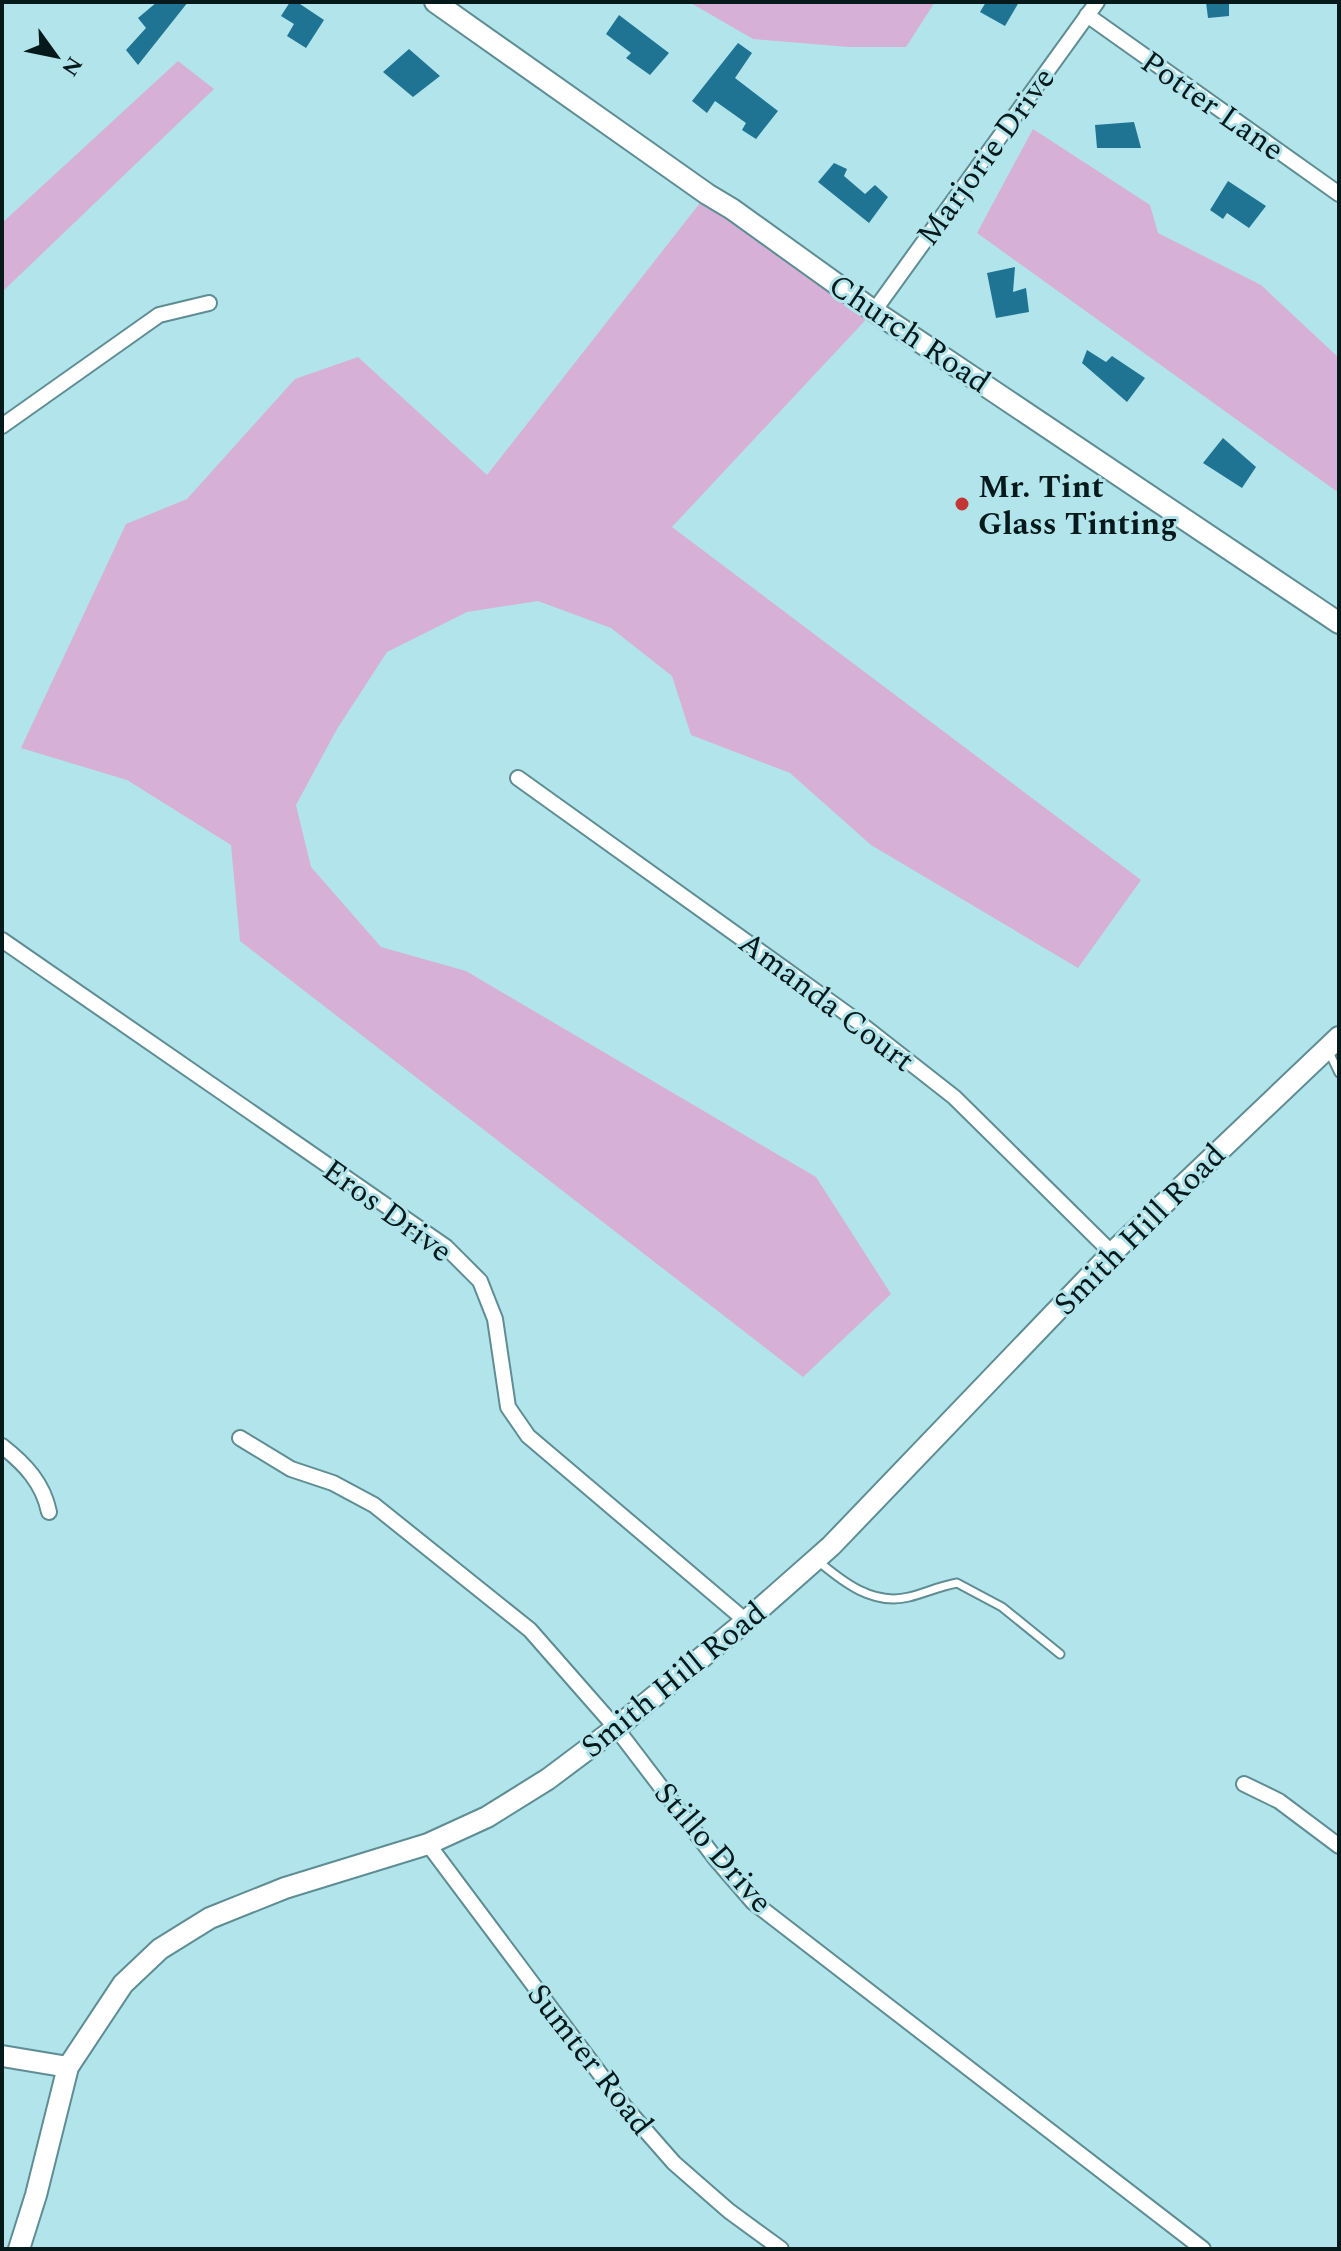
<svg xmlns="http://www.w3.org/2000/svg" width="1341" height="2251" viewBox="0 0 1341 2251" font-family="Spectral,serif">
<rect width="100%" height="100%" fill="#b2e4eb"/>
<g fill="#d7b0d7">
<polygon points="689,2 935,2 906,47 849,47 753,39"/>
<polygon points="178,61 214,89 2,292 2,223"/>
<polygon points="1033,129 1150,205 1158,233 1261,285 1339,358 1339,493 977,233"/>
<polygon points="707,194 874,311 672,527 1141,880 1078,968 871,845 790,773 691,735 672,676 611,628 538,601 467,612 387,652 337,729 296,805 311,867 381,947 466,971 816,1177 891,1294 803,1377 240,941 231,845 127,780 21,748 126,524 187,499 295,379 358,357 487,475"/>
</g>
<g fill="#1e7492">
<polygon points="157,2 188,2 138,65 126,50 146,28 138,18"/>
<polygon points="290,2 297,2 324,20 306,48 287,36 294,24 281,16"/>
<polygon points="986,2 1019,2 1005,26 980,12"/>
<polygon points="1206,2 1229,2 1229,16 1208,18"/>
<polygon points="619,15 669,53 650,75 626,58 631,53 606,34"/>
<polygon points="738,43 752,53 735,78 778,111 756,139 742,130 746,123 715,101 707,113 692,101"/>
<polygon points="409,49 440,76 413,97 383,72"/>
<polygon points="1134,122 1141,148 1097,148 1095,125"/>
<polygon points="834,163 847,169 844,176 865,194 875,185 888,197 869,223 818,182"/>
<polygon points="1228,181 1266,206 1249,228 1227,213 1223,219 1210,210"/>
<polygon points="1015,267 1013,292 1026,288 1029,312 996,318 987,273"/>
<polygon points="1087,350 1106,362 1112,356 1145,378 1127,402 1082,363"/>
<polygon points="1223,438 1256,467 1242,488 1203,463"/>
</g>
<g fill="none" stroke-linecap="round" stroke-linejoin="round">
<defs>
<g id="lane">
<polyline points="1328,1050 1339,1073"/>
<path d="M 818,1561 C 843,1582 873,1606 909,1597 C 925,1593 940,1586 957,1583 L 1002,1607 L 1060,1654"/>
</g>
<g id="street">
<polyline points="1087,15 1339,194"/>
<polyline points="874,311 1097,2"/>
<polyline points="2,426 159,315 209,303"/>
<polyline points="518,778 857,1021 954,1097 1112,1253"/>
<polyline points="2,940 446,1247 480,1281 495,1319 508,1407 528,1436 746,1621"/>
<polyline points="240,1438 291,1469 333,1483 374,1505 530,1630 616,1728 715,1858 753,1902 1203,2249"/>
<path d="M 2,1446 C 25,1464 43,1483 49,1512"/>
<polyline points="1244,1784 1279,1801 1339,1846"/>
<polyline points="428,1844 624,2106 674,2163 729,2211 781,2249"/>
</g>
<g id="secondary">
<polyline points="435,2 707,194 732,209 874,311 1339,623"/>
<polyline points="2,2056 68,2067"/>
<polyline points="19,2249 36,2195 68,2067 123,1984 160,1949 210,1918 285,1888 428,1844 487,1817 548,1779 616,1728 746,1621 831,1546 1112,1253 1339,1037"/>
</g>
</defs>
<use href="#lane" stroke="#5e8d93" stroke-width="11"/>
<use href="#street" stroke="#5e8d93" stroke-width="18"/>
<use href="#secondary" stroke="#5e8d93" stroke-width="24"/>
<use href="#lane" stroke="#fff" stroke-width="7"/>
<use href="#street" stroke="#fff" stroke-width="14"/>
<use href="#secondary" stroke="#fff" stroke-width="20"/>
</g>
<circle fill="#c43634" stroke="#b2e4eb" stroke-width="3" cx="962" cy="504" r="8"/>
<g text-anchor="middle" stroke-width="6" stroke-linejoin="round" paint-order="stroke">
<g font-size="32" fill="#06191b" stroke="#b2e4eb">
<text transform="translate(1213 105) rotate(35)" y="11">Potter Lane</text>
<text transform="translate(985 156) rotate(-54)" y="11">Marjorie Drive</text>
<text transform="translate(910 333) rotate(34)" y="11">Church Road</text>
<text transform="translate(827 1001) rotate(37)" y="11">Amanda Court</text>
<text transform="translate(388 1210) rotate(36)" y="11">Eros Drive</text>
<text transform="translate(1139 1229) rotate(-45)" y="11">Smith Hill Road</text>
<text transform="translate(673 1679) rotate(-39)" y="11">Smith Hill Road</text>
<text transform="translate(714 1847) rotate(49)" y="11">Stillo Drive</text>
<text transform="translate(591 2059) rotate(52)" y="11">Sumter Road</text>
</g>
<g font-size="32" font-weight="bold" fill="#06191b" stroke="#b2e4eb" text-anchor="start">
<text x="978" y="497">Mr. Tint<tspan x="978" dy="37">Glass Tinting</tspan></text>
</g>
</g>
<rect width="1341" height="2251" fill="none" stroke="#06191b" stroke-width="8"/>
<g transform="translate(56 56) rotate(123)" stroke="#b2e4eb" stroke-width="6" paint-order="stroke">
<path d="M0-6L14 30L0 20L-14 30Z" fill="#06191b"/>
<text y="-12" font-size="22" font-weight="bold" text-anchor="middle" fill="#06191b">N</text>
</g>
</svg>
